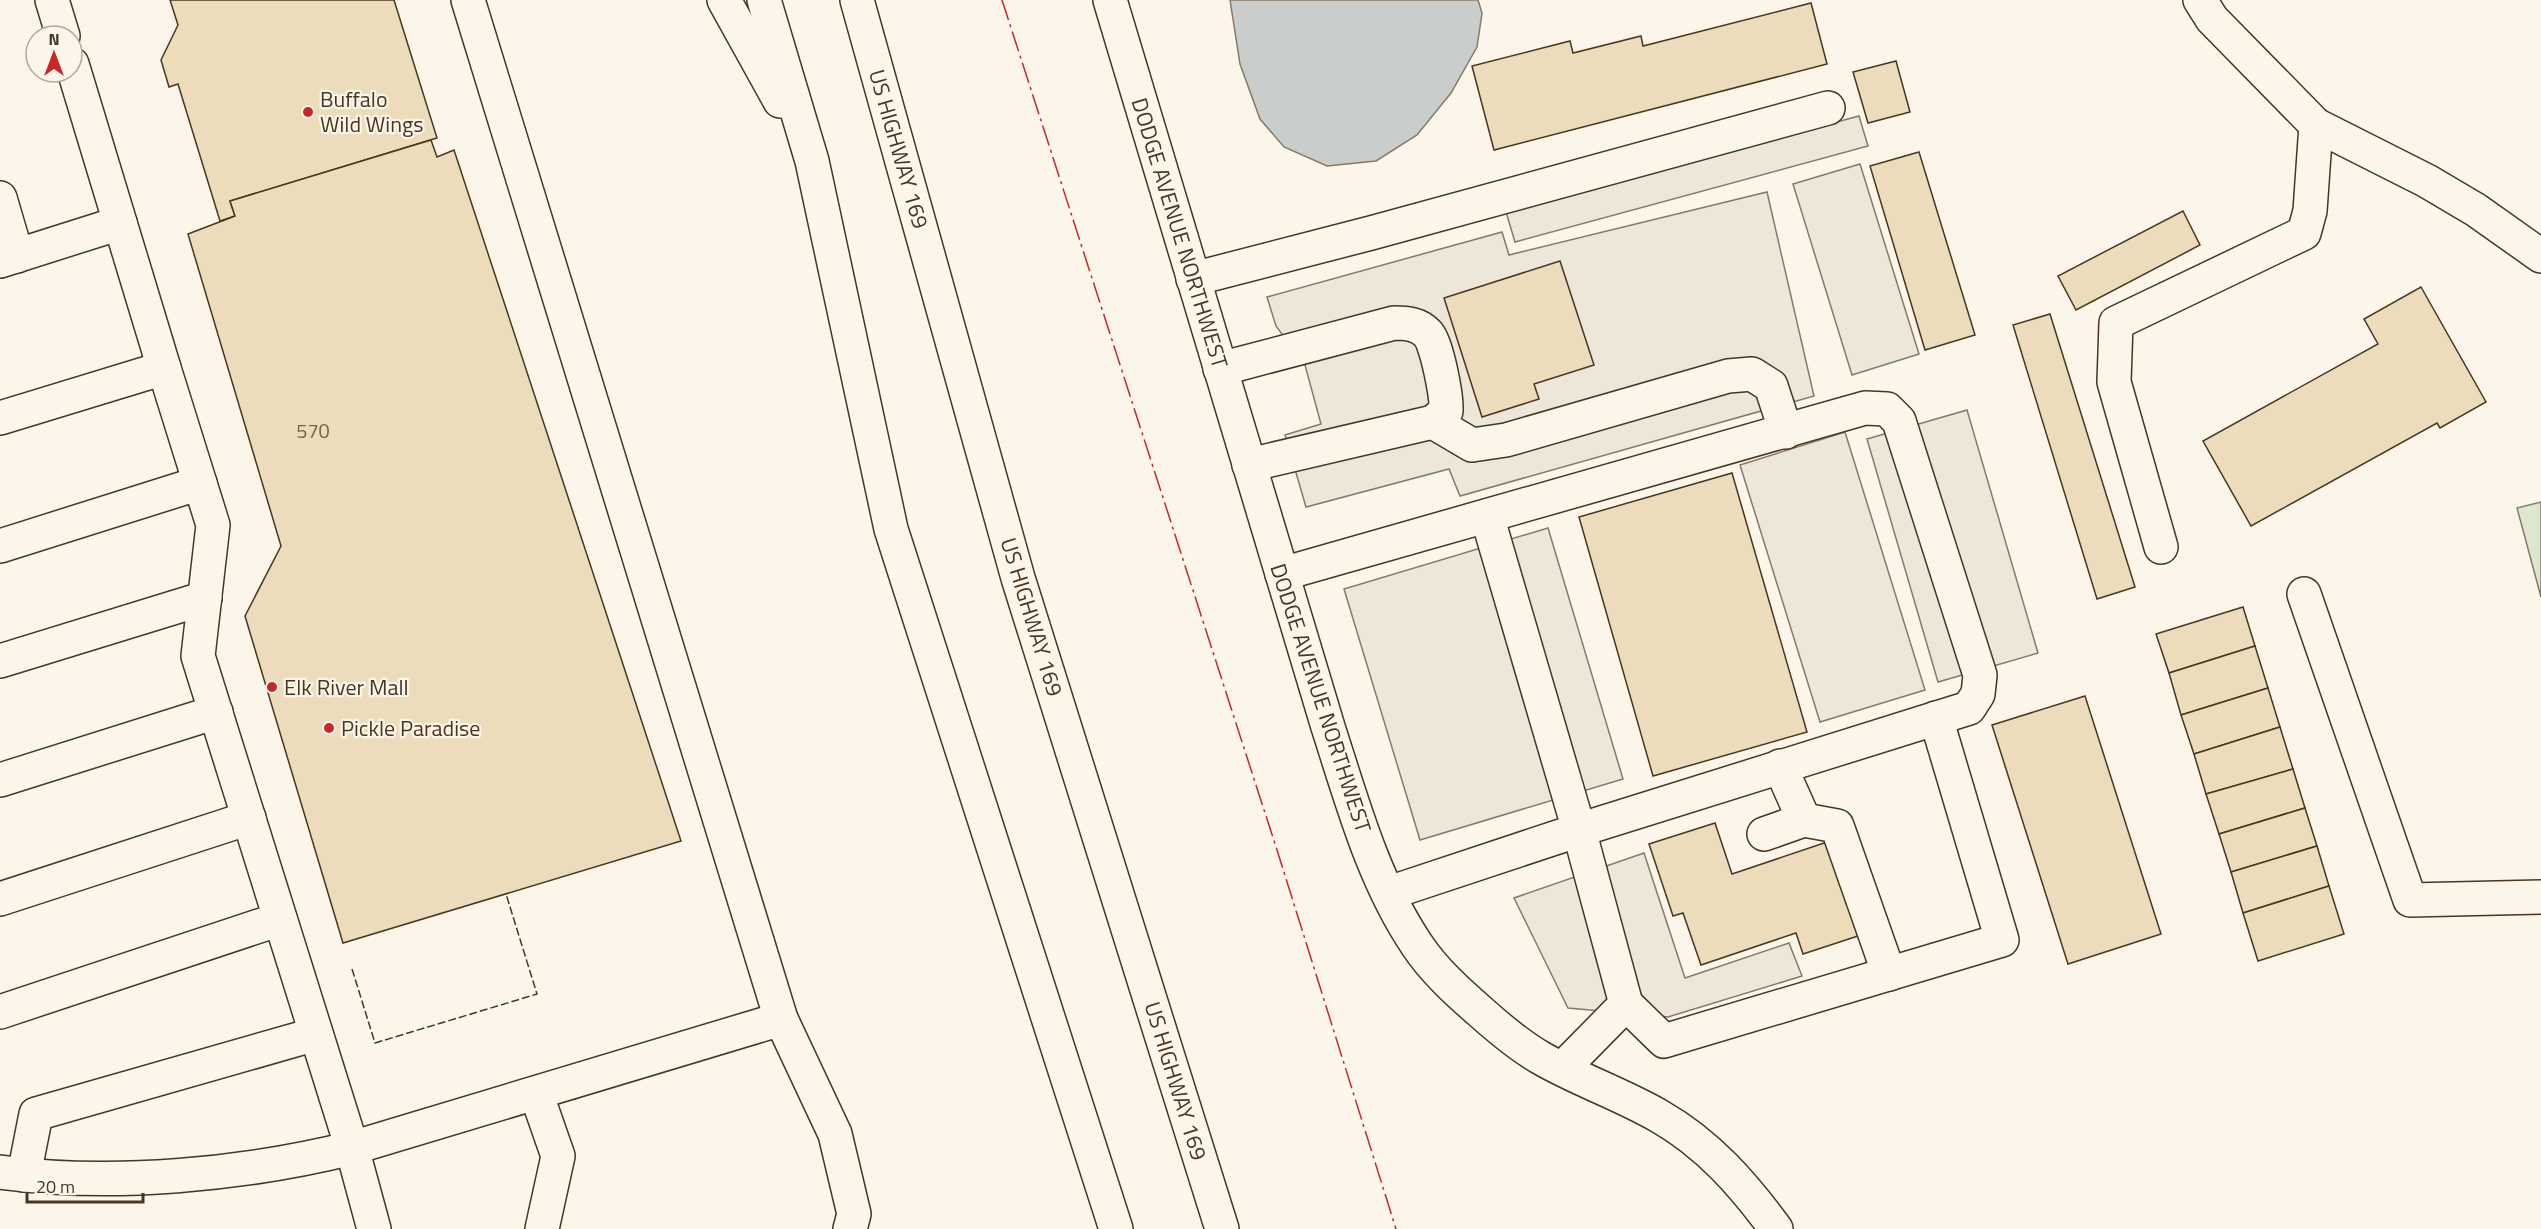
<svg xmlns="http://www.w3.org/2000/svg" width="2541" height="1229" viewBox="0 0 2541 1229" font-family="'Titillium Web',sans-serif">
<rect width="100%" height="100%" fill="#fbf6e9"/>
<polygon fill="#dce7d0" stroke="#887966" stroke-width="1.5" points="2541,502 2541,597 2517,508"/>
<g fill="#ede7d9" stroke="#887966" stroke-width="1.5">
<polygon points="1859,116 1868,146 1515,242 1506,212"/>
<polygon points="1860,164 1919,354 1852,375 1793,184"/>
<polygon points="1767,192 1814,396 1460,496 1449,469 1306,507 1285,435 1321,424 1305,365 1276,326 1267,297 1502,232 1509,255"/>
<polygon points="1967,410 2038,653 1938,682 1867,439"/>
<polygon points="1845,432 1925,690 1820,722 1740,465"/>
<polygon points="1548,528 1623,779 1420,840 1344,589"/>
<polygon points="1644,853 1685,978 1789,943 1802,976 1668,1017 1568,1008 1514,898"/>
</g>
<polygon fill="#c9cecd" stroke="#887966" stroke-width="1.5" points="1230,0 1478,0 1482,13 1477,47 1451,93 1417,135 1376,161 1327,166 1284,147 1260,119 1240,64"/>
<g fill="#ecdcbc" stroke="#4a3520" stroke-width="1.5">
<polygon points="170,0 394,0 437,138 230,201 235,216 220,221 178,84 169,87 161,60 178,25"/>
<polygon points="1811,3 1827,64 1494,150 1472,66 1570,41 1573,53 1641,36 1643,46"/>
<polygon points="1896,61 1910,112 1868,123 1853,72"/>
<polygon points="431,140 437,157 454,150 681,841 343,943 245,616 281,546 188,234 235,216 230,201"/>
<polygon points="1919,152 1975,335 1925,350 1870,166"/>
<polygon points="2183,211 2200,245 2076,310 2058,276"/>
<polygon points="1560,261 1594,365 1534,384 1539,399 1482,417 1444,298"/>
<polygon points="2421,287 2486,402 2440,428 2437,423 2251,526 2203,441 2378,344 2364,319"/>
<polygon points="2050,314 2135,587 2097,599 2013,325"/>
<polygon points="1732,473 1807,732 1653,776 1579,517"/>
<polygon points="2243,607 2255,646 2169,673 2156,634"/>
<polygon points="2255,646 2268,688 2181,715 2169,673"/>
<polygon points="2268,688 2280,727 2194,754 2181,715"/>
<polygon points="2085,696 2161,934 2068,964 1992,725"/>
<polygon points="2280,727 2293,769 2206,794 2194,754"/>
<polygon points="2293,769 2305,808 2219,834 2206,794"/>
<polygon points="2305,808 2317,846 2231,872 2219,834"/>
<polygon points="1715,823 1732,874 1830,841 1861,935 1803,954 1796,933 1701,965 1683,913 1673,916 1649,844"/>
<polygon points="2317,846 2329,886 2243,913 2231,872"/>
<polygon points="2329,886 2344,934 2258,961 2243,913"/>
</g>
<g fill="none" stroke-linecap="round" stroke-linejoin="round">
<defs>
<g id="minor">
<polyline points="52,0 63,36"/>
<polyline points="468,0 781,1019 835,1134 854,1214 850,1229"/>
<path d="M 1110,0 L 1328,727 C 1352,801 1373,880 1417,945 C 1434,971 1460,994 1483,1014 C 1501,1030 1520,1046 1541,1058 C 1579,1080 1621,1094 1659,1116 C 1708,1144 1743,1184 1776,1229"/>
<polyline points="2200,0 2212,19 2316,125 2427,181 2476,210 2541,256"/>
<polyline points="72,64 164,368"/>
<polyline points="0,198 17,256"/>
<polyline points="0,261 120,223"/>
<polyline points="1193,279 1371,233 1828,108"/>
<path d="M 1220,369 L 1394,323 C 1407,323 1419,324 1428,334 C 1437,344 1447,397 1446,411 L 1433,422 L 1249,465"/>
<polyline points="0,418 164,368 213,525 198,656 352,1148 374,1229"/>
<polyline points="1433,422 1472,445 1506,440 1728,376 1752,374 1771,386 1786,432"/>
<polyline points="1487,516 1579,830 1626,1004 1563,1068"/>
<polyline points="0,546 200,483"/>
<polyline points="2161,547 2114,382 2116,323 2304,233 2310,211 2316,125"/>
<polyline points="1282,574 1865,408 1887,409 1899,421 1980,675 1978,694 1969,708 1579,830 1389,893"/>
<polyline points="2304,594 2410,900 2541,897"/>
<polyline points="0,661 205,598"/>
<polyline points="1780,766 1804,820"/>
<polyline points="0,780 216,712"/>
<polyline points="1764,834 1804,820 1837,826 1889,974"/>
<polyline points="0,899 249,818"/>
<polyline points="1626,1004 1664,1041 2002,940 1936,718"/>
<polyline points="0,1012 280,919"/>
<polyline points="536,1093 558,1156 542,1229"/>
<path d="M 0,1172 C 112,1187 242,1175 352,1148 L 781,1019"/>
<polyline points="24,1175 36,1114 316,1034"/>
</g>
<g id="highway">
<polyline points="724,0 780,101"/>
<polyline points="764,0 812,161 891,529 1116,1229"/>
<polyline points="857,0 1018,578 1222,1229"/>
</g>
</defs>
<use href="#minor" stroke="#4a3520" stroke-width="36"/>
<use href="#highway" stroke="#4a3520" stroke-width="36"/>
<use href="#minor" stroke="#fbf6e9" stroke-width="33"/>
<use href="#highway" stroke="#fbf6e9" stroke-width="33"/>
<polyline stroke="#4a3520" stroke-width="1.5" stroke-dasharray="8 3" stroke-linecap="butt" points="352,969 375,1043 537,994 506,894"/>
<polyline stroke="#c62828" stroke-width="1.5" stroke-dasharray="21 4.5 3 4.5" stroke-linecap="butt" points="1002,0 1277,850 1396,1229"/>
</g>
<g fill="#c62828" stroke="#fbf6e9" stroke-width="2">
<circle cx="308" cy="112" r="6"/>
<circle cx="272" cy="687" r="6"/>
<circle cx="329" cy="728" r="6"/>
</g>
<g text-anchor="middle" stroke-width="4.5" stroke-linejoin="round" paint-order="stroke">
<g font-size="20" fill="#725f47">
<text x="313" y="438">570</text>
</g>
<g font-size="22" fill="#4a3520" stroke="#fbf6e9" text-anchor="start">
<text x="320" y="107">Buffalo<tspan x="320" dy="25">Wild Wings</tspan></text>
<text x="284" y="695">Elk River Mall</text>
<text x="341" y="736">Pickle Paradise</text>
</g>
<g font-size="22" fill="#4a3520" stroke="#fbf6e9">
<text transform="translate(899 149) rotate(74)" y="8">US HIGHWAY 169</text>
<text transform="translate(1180 233) rotate(73)" y="8">DODGE AVENUE NORTHWEST</text>
<text transform="translate(1032 617) rotate(73)" y="8">US HIGHWAY 169</text>
<text transform="translate(1321 698) rotate(72)" y="8">DODGE AVENUE NORTHWEST</text>
<text transform="translate(1176 1081) rotate(73)" y="8">US HIGHWAY 169</text>
</g>
</g>
<g transform="translate(54 54)"><circle r="28" fill="#fbf6e9" stroke="#b4a999" stroke-width="1.5"/>
<path d="M0-4.5L10 22L0 15L-10 22Z" fill="#c62828"/>
<text y="-9" font-size="16" font-weight="bold" text-anchor="middle" fill="#4a3520">N</text>
</g>
<path d="M27 1193v9h116v-9" fill="none" stroke="#4a3520" stroke-width="3"/>
<text x="36" y="1193" font-size="18" fill="#4a3520" stroke="#fbf6e9" stroke-width="4.5" paint-order="stroke">20 m</text>
</svg>
